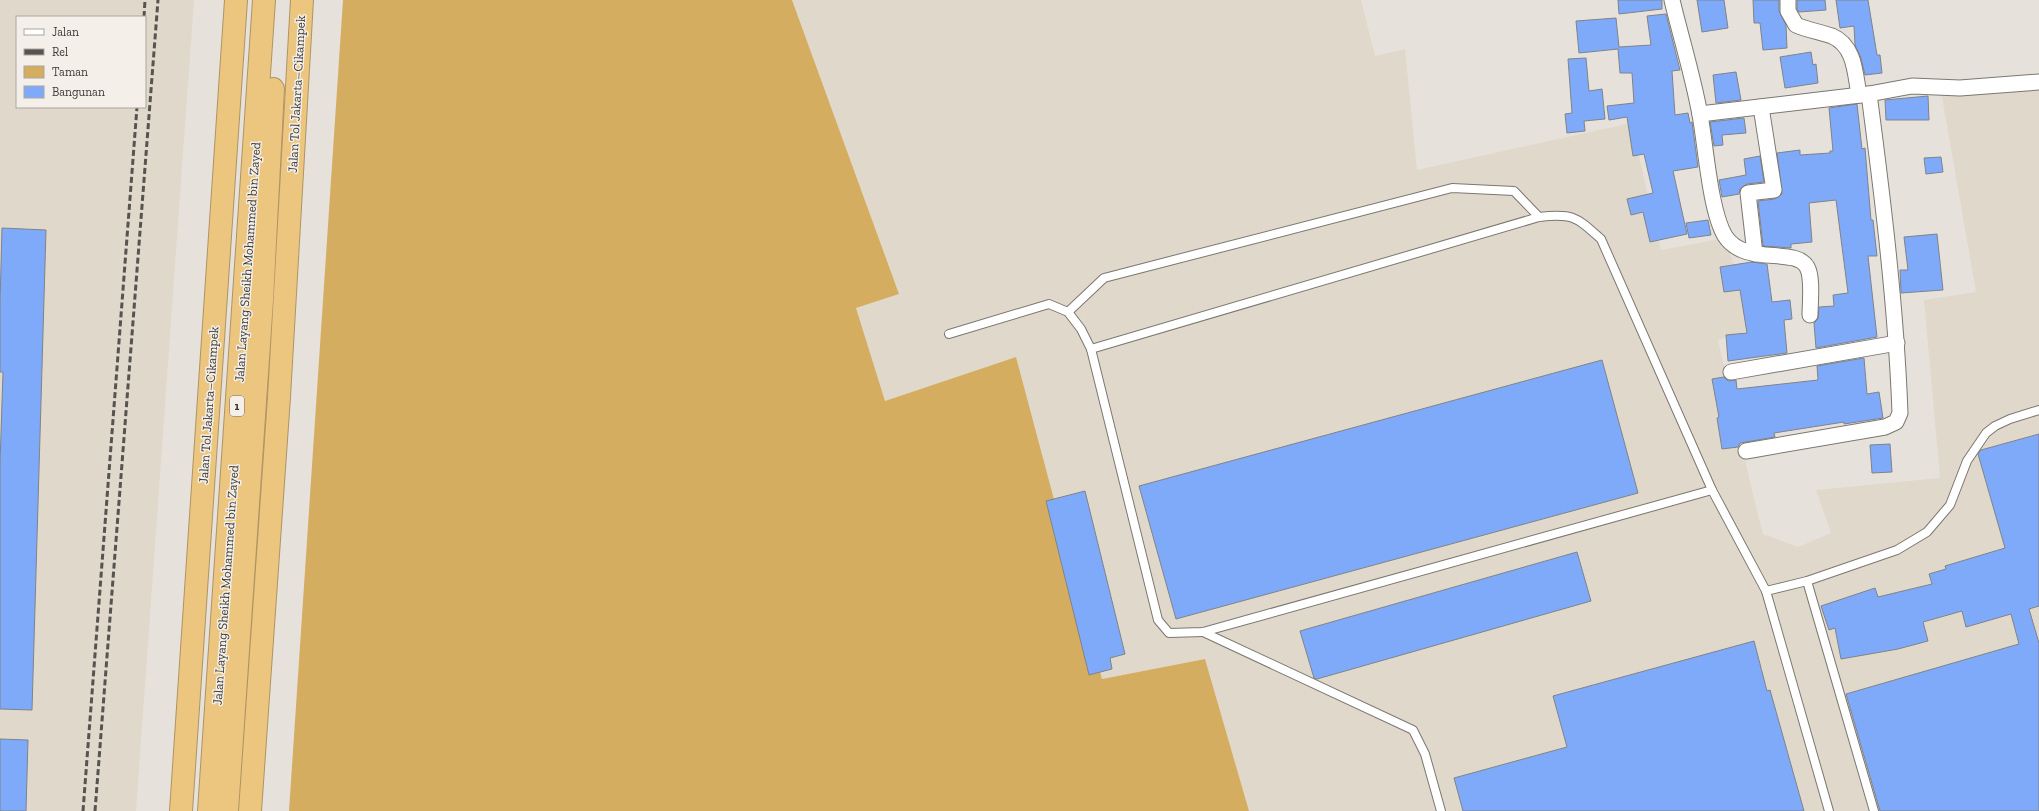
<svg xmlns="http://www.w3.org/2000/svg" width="2039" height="811" viewBox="0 0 2039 811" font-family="'Zilla Slab',serif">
<rect width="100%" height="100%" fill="#e6e2db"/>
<g fill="#e0d8ca" fill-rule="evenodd">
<path d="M 0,0 L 194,0 L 136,811 L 0,811 ZM 17,17 L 145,17 L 145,107 L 17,107 Z"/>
<polygon points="792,0 1361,0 1375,56 1405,49 1417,170 1631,123 1661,250 1725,238 1754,329 1718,340 1753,495 1763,534 1798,547 1831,533 1816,490 1940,478 1924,300 1976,292 1941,91 2039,85 2039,811 1249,811 1205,659 1102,679 1016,357 885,401 856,308 899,294"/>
</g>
<polygon fill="#d5ad61" points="343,0 792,0 899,294 856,308 885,401 1016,357 1102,679 1205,659 1249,811 289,811"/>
<g fill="#7faaf9" stroke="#7f8389">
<polygon points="1618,0 1662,0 1662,9 1619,14"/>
<polygon points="1697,0 1724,0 1728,28 1702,32"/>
<polygon points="1753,0 1779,0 1779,11 1786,25 1787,48 1763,50 1760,23 1754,23"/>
<polygon points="1797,0 1825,0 1826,10 1799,12 1797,9"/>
<polygon points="1836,0 1868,0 1877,55 1880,55 1882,73 1865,75 1861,58 1855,45 1854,26 1840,28"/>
<polygon points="1666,14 1680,70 1672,71 1675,115 1688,113 1690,123 1692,122 1698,167 1673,171 1687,234 1650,242 1643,212 1631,215 1627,199 1653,193 1644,154 1633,156 1627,117 1609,120 1607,106 1634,103 1632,73 1620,73 1618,49 1579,53 1576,21 1616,18 1619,47 1651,45 1647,16"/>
<polygon points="1811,52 1813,65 1816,64 1818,83 1785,88 1780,57"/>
<polygon points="1586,58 1589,91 1602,89 1605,119 1584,121 1585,131 1567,133 1565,114 1572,113 1568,59"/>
<polygon points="1736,72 1741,100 1716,103 1713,75"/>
<polygon points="1928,96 1929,120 1886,120 1885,100"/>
<polygon points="1857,104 1862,149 1865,148 1871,220 1873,220 1877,256 1868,256 1877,337 1816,348 1814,323 1818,319 1819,307 1834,306 1833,295 1848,293 1836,200 1809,203 1812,242 1791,244 1791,248 1763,246 1758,201 1775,199 1782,194 1777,153 1800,150 1800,155 1830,153 1830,151 1833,151 1829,108"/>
<polygon points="1744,118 1746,133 1722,135 1723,145 1714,146 1710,122"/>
<polygon points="1760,156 1764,182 1747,184 1740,189 1739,194 1722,197 1719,180 1746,175 1744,159"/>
<polygon points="1941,157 1943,172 1926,174 1924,158"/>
<polygon points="1708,220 1711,235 1689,238 1686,223"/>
<polygon points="2,228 46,230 32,710 0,709 0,463 3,372 0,372 0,303"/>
<polygon points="1937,234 1943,290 1901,293 1900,270 1908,270 1904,237"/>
<polygon points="1752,262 1767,264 1772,302 1790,300 1792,319 1784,320 1787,353 1728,361 1726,335 1747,333 1740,290 1724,292 1720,267"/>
<polygon points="1864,358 1867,394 1879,392 1883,418 1844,424 1844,422 1774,433 1775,437 1740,443 1738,447 1722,449 1717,418 1719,417 1712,379 1724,377 1728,381 1736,380 1737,389 1818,380 1817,366"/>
<polygon points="1602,360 1638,493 1176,619 1139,486"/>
<polygon points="2039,434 2039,606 2029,609 2039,643 2039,811 1880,811 1846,694 2019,644 2011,614 1966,627 1962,611 1923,622 1928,641 1898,649 1841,659 1835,628 1829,630 1821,606 1875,588 1878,597 1932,584 1929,574 1946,569 1945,566 2005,548 1978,454 1981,450"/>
<polygon points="1890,444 1892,472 1872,473 1870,445"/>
<polygon points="1085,491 1125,654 1110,658 1112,669 1089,675 1046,501"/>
<polygon points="1577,552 1591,601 1317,679 1314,678 1300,631"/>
<polygon points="1754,641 1767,691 1770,690 1804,811 1463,811 1454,778 1567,747 1553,696"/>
<polygon points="0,739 28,740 26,811 0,811"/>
</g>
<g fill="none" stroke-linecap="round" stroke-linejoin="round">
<defs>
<g id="service">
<polyline points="1068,312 1104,278 1452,188 1514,191 1539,217"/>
<polyline points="949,334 1049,304 1068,312 1081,329 1091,349 1158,620 1169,633 1203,632 1712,490"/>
<path d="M 1091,349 L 1539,217 C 1574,213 1576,217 1601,239 L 1712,490 L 1766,591 L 1829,811"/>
<polyline points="1807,581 1874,811"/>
<polyline points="1766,591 1807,581 1897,550 1927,532 1950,505 1967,461 1986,433 1995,426 2010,419 2039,410"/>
<polyline points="1203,632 1413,730 1425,754 1441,811"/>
</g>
<g id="minor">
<path d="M 1672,0 C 1681,38 1693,76 1700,115 C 1706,147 1710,211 1725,236 C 1745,267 1795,246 1807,267 C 1813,277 1810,303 1810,315"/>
<path d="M 1788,0 L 1788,11 L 1796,25 C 1808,30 1820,32 1832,36 C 1855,46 1855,73 1859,95"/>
<polyline points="1700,114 1869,94 1912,86 1960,88 2039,82"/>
<polyline points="1755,254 1748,193 1774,190 1761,107"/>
<polyline points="1731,372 1897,343"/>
<path d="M 1746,451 L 1885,427 L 1896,422 L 1900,413 C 1896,306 1883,200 1869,94"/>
</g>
<g id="motorway">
<polyline points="181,811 236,0"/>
<polyline points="209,811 264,0"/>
<polyline points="227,811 262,300 273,89"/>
<polyline points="250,811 279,397 302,0"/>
</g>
</defs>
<use href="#service" stroke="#7b7771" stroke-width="10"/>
<use href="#minor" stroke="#7b7771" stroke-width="17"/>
<use href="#motorway" stroke="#ae9465" stroke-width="24"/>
<use href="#service" stroke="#fff" stroke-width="8"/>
<use href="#minor" stroke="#fff" stroke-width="15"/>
<use href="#motorway" stroke="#ecc57f" stroke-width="22"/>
<g stroke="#565350" stroke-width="3" stroke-dasharray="6 3" stroke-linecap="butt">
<polyline points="144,17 145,0"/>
<polyline points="83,811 137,107"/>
<polyline points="95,811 158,0"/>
</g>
</g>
<g text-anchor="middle" stroke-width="3" stroke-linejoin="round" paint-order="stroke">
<rect fill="#f4efe8" stroke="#72706b" stroke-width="1" x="230" y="396" width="14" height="20" rx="3"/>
<g font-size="12" font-weight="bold" fill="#3b3936">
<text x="237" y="410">1</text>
</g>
<g font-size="13" fill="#3b3936" stroke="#f4efe8">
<text transform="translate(296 94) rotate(-87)" y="5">Jalan Tol Jakarta–Cikampek</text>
<text transform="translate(247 262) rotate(-86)" y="5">Jalan Layang Sheikh Mohammed bin Zayed</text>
<text transform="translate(208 405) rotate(-86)" y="5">Jalan Tol Jakarta–Cikampek</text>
<text transform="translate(225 585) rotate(-86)" y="5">Jalan Layang Sheikh Mohammed bin Zayed</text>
</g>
</g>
<rect x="16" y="16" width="130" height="92" fill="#f4efe8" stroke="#aaa6a1"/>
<rect x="24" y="29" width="20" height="6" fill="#ffffff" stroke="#aaa6a1"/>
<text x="52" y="36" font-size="12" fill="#3b3936">Jalan</text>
<rect x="24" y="49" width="20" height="6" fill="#565350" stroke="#aaa6a1"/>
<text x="52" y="56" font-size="12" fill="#3b3936">Rel</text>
<rect x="24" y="66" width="20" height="12" fill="#d5ad61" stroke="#aaa6a1"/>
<text x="52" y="76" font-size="12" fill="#3b3936">Taman</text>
<rect x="24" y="86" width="20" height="12" fill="#7faaf9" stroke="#aaa6a1"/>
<text x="52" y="96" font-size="12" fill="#3b3936">Bangunan</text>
</svg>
